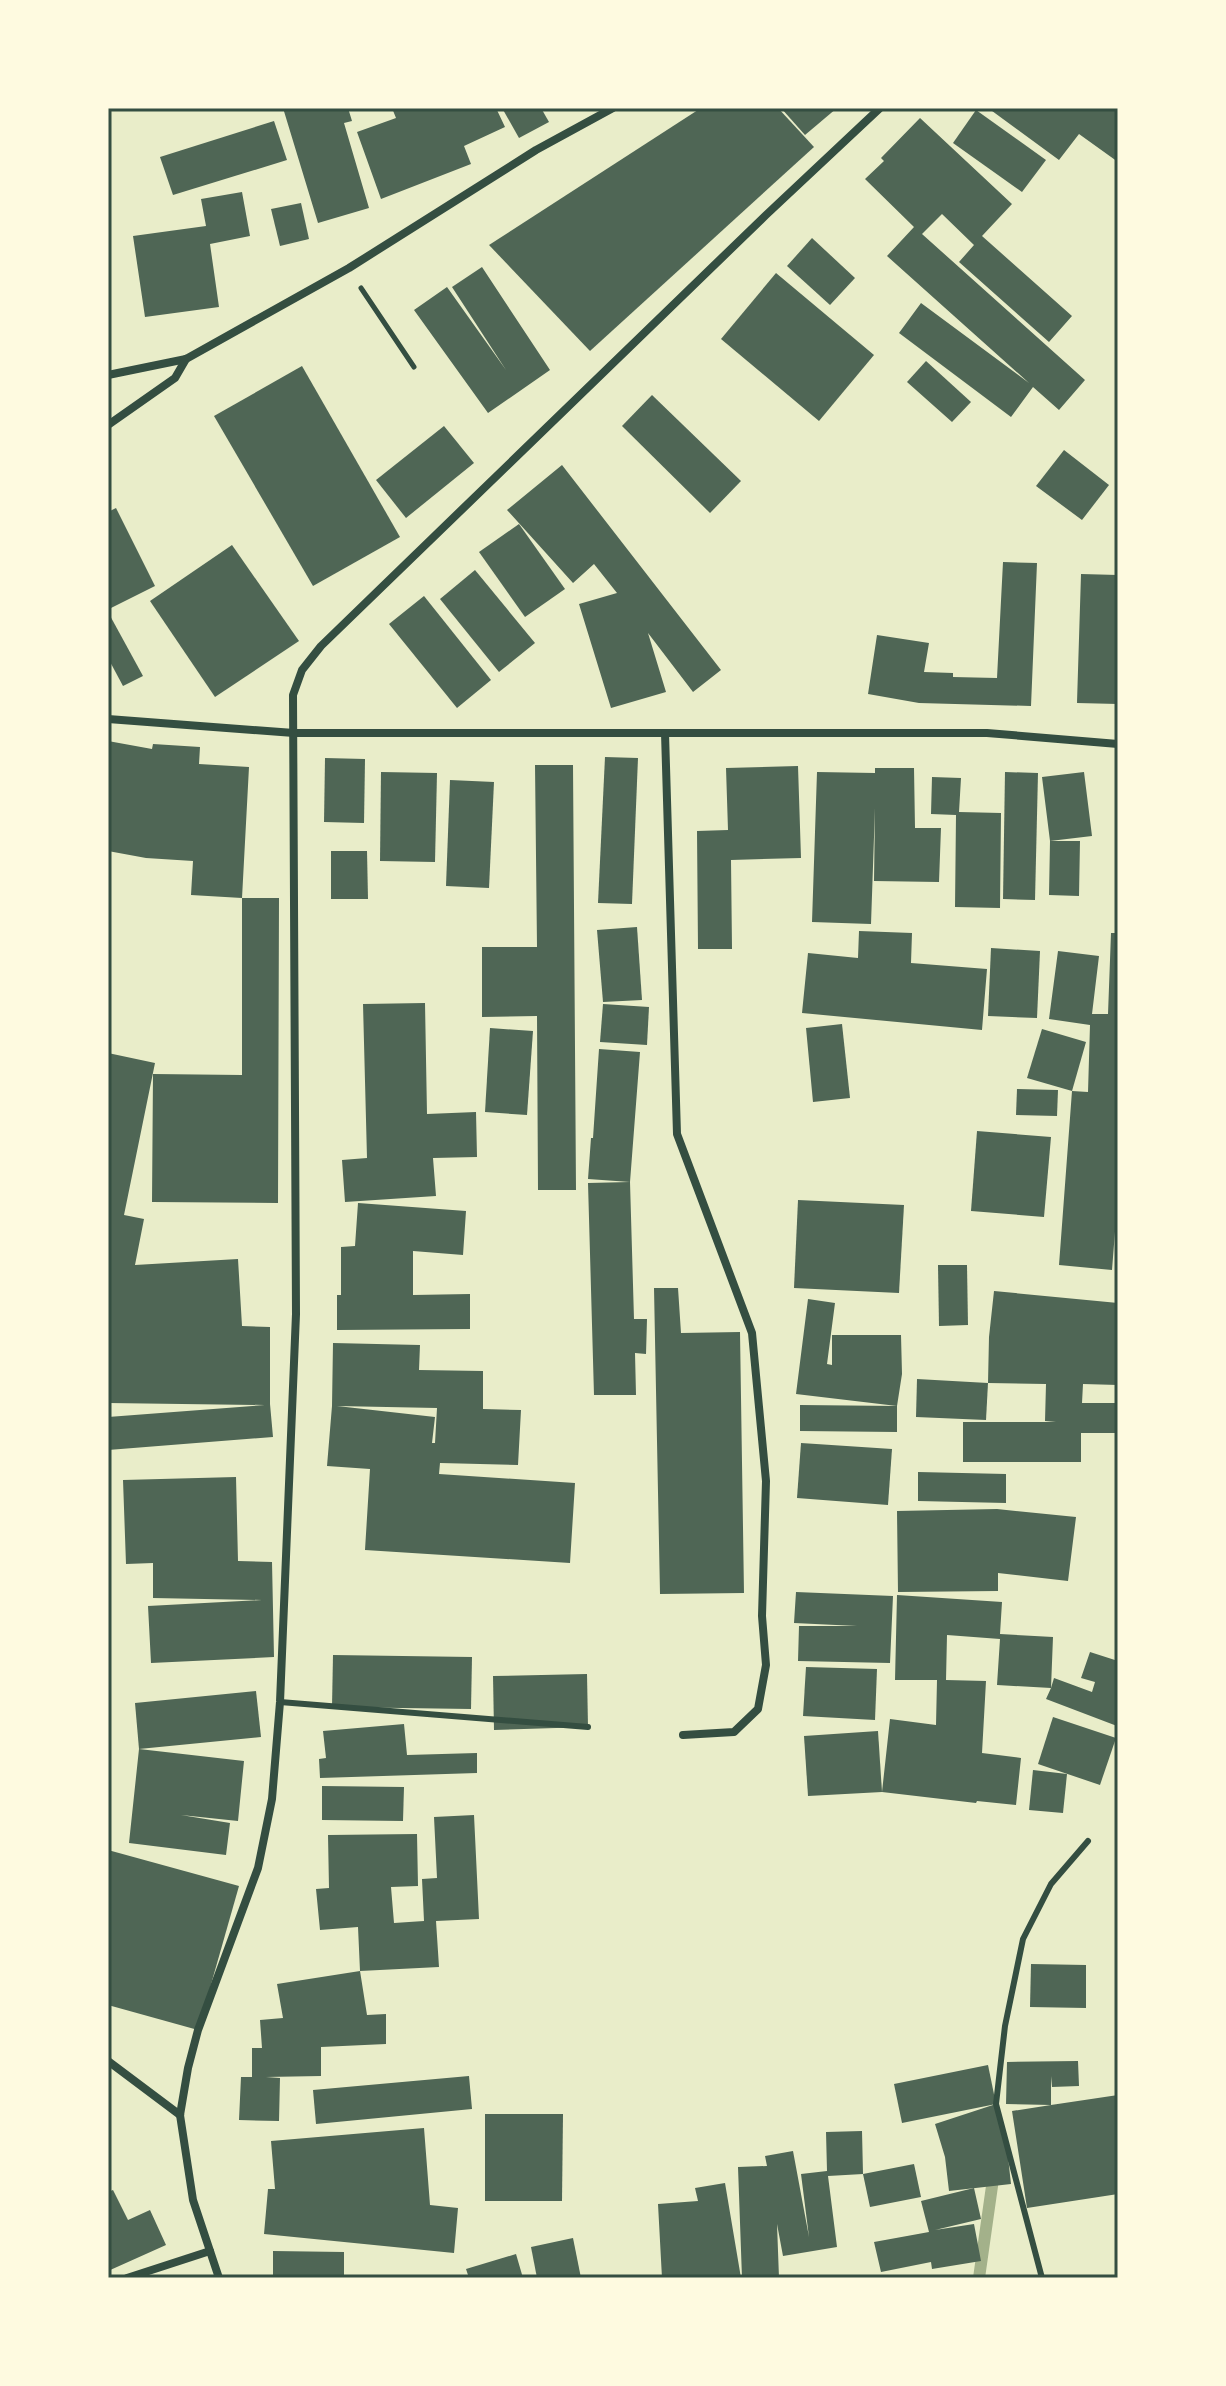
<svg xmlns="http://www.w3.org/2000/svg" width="1226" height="2386" viewBox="0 0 1226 2386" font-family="'Fira Sans Condensed',sans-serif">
<rect width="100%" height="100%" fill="#e9edc9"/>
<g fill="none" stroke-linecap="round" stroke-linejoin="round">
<polyline stroke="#a3b18a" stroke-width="12" points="979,2278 994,2172"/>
</g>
<g fill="#4f6655" fill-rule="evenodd">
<polygon points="283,108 348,108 352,121 344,123 369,208 318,223"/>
<polygon points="392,108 496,108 505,127 464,146 471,164 381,199 357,132 396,118"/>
<polygon points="502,108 541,108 549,122 519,138"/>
<polygon points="701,108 778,108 814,147 590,351 489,245"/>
<polygon points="781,108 837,108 805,135"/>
<polygon points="988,108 1118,108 1118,162 1079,134 1059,160"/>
<polygon points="976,110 1046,160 1022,192 953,143"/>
<polygon points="920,118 1012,204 982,236 1072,316 1049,342 959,262 974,245 942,214 922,234 1085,380 1059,410 1033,387 1011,417 899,333 921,303 1029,383 887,256 914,227 865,179 884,161 881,158"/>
<polygon points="274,121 287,160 173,195 160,157"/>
<polygon points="242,192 250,236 210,244 219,307 145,317 133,236 206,226 201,199"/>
<polygon points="301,203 309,239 280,246 271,209"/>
<polygon points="812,238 855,278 830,305 787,266"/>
<polygon points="482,267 550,370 488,413 414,310 447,287 506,370 452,287"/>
<polygon points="776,273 874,355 819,421 721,339"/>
<polygon points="926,361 971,402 952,422 907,382"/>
<polygon points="302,366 400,537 313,586 214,416"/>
<polygon points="652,395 741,481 710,513 622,426"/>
<polygon points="444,426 474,463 406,518 376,480"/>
<polygon points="1064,450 1109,485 1082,520 1036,486"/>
<polygon points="562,465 721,670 693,692 648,633 666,692 611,708 579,604 617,593 594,564 573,583 507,510"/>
<polygon points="116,508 155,586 109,609 108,512"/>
<polygon points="519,524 565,589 525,617 479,552"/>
<polygon points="232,545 299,641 215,697 150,601"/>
<polygon points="1003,562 1037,563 1031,706 919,703 868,694 877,635 929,643 924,672 953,673 953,677 997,678"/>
<polygon points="475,570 535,643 499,672 440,599"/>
<polygon points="1081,574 1118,575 1118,704 1077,703"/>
<polygon points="424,596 491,680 457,708 389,624"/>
<polygon points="108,612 143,676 123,686 108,658"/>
<polygon points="108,741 152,749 153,744 200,747 199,764 249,767 242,898 279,898 278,1203 152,1202 153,1074 242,1075 242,898 191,895 193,861 146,858 108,851"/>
<polygon points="605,757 638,758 632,904 598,903"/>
<polygon points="325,758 365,759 364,823 324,822"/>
<polygon points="535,765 573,765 576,1190 538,1190 537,1016 482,1017 482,947 537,947"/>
<polygon points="798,766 801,858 731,860 732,949 698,949 697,831 728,830 726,768"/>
<polygon points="875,768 914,768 915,828 941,828 939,882 874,881 875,808 871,924 812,922 817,772 875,773"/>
<polygon points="381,772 437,773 435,862 380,861"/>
<polygon points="1005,772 1038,773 1035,900 1003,899"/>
<polygon points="1084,772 1092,836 1050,841 1080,841 1079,896 1049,895 1050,841 1042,777"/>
<polygon points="932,777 961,778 959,812 1001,813 1000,908 955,907 956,815 931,814"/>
<polygon points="450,780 494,782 489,888 446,886"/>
<polygon points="331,851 367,851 368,899 331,899"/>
<polygon points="637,927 642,1000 603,1002 597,930"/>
<polygon points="859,931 912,933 911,963 987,969 982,1030 802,1013 808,953 858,958"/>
<polygon points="1111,933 1118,933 1118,1193 1112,1270 1059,1265 1072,1091 1088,1092 1090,1025 1049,1019 1058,951 1099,956 1092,1014 1108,1014"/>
<polygon points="991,948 1040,951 1037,1018 988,1016"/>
<polygon points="425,1003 427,1114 476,1112 477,1157 433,1158 436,1196 345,1202 342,1160 367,1158 363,1004"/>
<polygon points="603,1004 649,1007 647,1045 600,1042"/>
<polygon points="842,1024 850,1098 813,1102 806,1028"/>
<polygon points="490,1028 533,1031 527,1115 485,1112"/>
<polygon points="1042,1029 1086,1042 1072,1091 1027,1078"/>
<polygon points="599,1049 640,1052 630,1182 588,1179 591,1138 593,1138"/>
<polygon points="108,1053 155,1063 124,1215 144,1219 135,1265 238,1259 242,1326 270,1327 270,1404 273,1437 108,1450 108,1417 265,1405 108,1403"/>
<polygon points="1017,1089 1058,1090 1057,1116 1016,1115"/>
<polygon points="977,1131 1051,1137 1044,1217 971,1211"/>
<polygon points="630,1182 634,1319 647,1319 646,1354 635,1353 636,1395 594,1395 588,1183"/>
<polygon points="798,1200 904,1205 899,1293 794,1288"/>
<polygon points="358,1203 466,1211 463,1255 413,1251 413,1295 470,1294 470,1329 337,1330 337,1295 341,1295 341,1247 355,1246"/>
<polygon points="938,1265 967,1265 968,1325 939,1326"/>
<polygon points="654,1288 678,1288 681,1333 740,1332 744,1593 660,1594"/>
<polygon points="994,1291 1118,1303 1118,1385 1083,1384 1082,1403 1118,1403 1118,1433 1081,1433 1081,1462 963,1462 963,1422 1056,1422 1045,1421 1046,1384 988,1383 989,1337"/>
<polygon points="808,1299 835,1303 827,1364 832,1365 832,1335 901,1335 902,1374 897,1406 897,1432 800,1431 800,1405 897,1406 796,1394"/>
<path d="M 333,1343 L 420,1345 L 419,1370 L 483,1371 L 483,1409 L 521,1410 L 518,1465 L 440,1463 L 439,1474 L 575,1483 L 570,1563 L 365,1550 L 370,1469 L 327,1466 L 332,1406 ZM 337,1406 L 437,1408 L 435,1443 L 432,1443 L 435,1417 Z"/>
<polygon points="917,1379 988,1383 986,1420 916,1417"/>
<polygon points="801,1443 892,1449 888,1505 797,1498"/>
<polygon points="918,1472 1006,1474 1006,1503 918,1501"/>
<polygon points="236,1477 238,1561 272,1562 274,1657 151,1663 148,1606 262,1600 153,1598 153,1563 126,1564 123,1480"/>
<polygon points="997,1509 1076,1517 1068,1581 998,1573 998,1591 898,1592 897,1511"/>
<polygon points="796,1592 893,1596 890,1663 798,1661 799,1626 857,1626 794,1623"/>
<polygon points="897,1595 1002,1602 1000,1634 1053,1637 1051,1688 1054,1678 1092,1692 1095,1682 1081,1678 1090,1652 1118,1661 1117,1726 1046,1699 1051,1688 997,1685 1000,1639 947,1635 946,1680 986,1681 982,1753 1021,1758 1016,1805 977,1801 976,1803 882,1792 890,1719 936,1725 937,1680 895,1680"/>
<polygon points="333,1655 472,1657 471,1709 332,1707"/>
<polygon points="806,1667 877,1669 875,1720 803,1716"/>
<polygon points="587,1674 588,1727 494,1730 493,1676"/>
<polygon points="256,1691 261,1737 139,1749 135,1703"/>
<polygon points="1053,1717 1116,1738 1100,1785 1038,1764"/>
<polygon points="404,1724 407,1755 477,1753 477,1773 320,1778 319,1759 326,1758 323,1731"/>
<polygon points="878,1731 882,1792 808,1796 804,1736"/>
<polygon points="139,1749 244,1761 238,1821 181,1815 230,1823 226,1855 129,1843"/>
<polygon points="1033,1770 1067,1774 1063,1813 1029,1810"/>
<polygon points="322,1786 404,1787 403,1821 322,1820"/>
<polygon points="474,1815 479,1919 436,1921 439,1967 360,1971 358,1927 320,1930 316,1889 329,1888 328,1835 417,1834 418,1886 391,1887 394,1923 424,1921 422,1879 437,1878 434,1817"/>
<polygon points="108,1850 239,1886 198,2030 108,2005"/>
<polygon points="1031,1964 1086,1965 1086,2008 1030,2007"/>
<polygon points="360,1971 367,2015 386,2014 386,2044 321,2047 321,2076 266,2077 280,2078 279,2121 239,2120 241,2077 252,2077 252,2048 262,2048 260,2020 283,2018 277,1984"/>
<polygon points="1078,2061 1079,2086 1052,2087 1051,2076 1051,2105 1118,2095 1118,2194 1027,2208 1012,2111 1051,2105 1006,2104 1007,2062"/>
<polygon points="988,2065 996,2104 902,2123 894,2084"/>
<polygon points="469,2076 472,2109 316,2124 313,2090"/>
<polygon points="996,2104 1006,2139 1011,2184 949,2191 945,2157 935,2124"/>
<polygon points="485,2114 563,2114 562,2201 485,2201"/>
<polygon points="424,2128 430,2205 458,2208 454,2253 264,2234 268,2189 275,2189 271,2141"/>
<polygon points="862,2131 863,2174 828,2176 837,2247 783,2256 777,2224 779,2278 742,2278 738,2167 767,2166 765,2156 793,2151 809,2237 801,2174 827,2171 826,2132"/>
<polygon points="914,2164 921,2197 870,2207 863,2174"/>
<polygon points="725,2183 741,2278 662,2278 658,2204 698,2201 695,2188"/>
<polygon points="974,2188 981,2219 935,2230 974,2224 981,2261 932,2269 931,2262 881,2272 874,2242 929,2232 921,2201"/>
<polygon points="113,2190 128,2220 150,2210 166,2245 108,2271 108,2192"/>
<polygon points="573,2238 581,2278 537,2278 531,2247"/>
<polygon points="273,2251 344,2252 344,2278 273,2277"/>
<polygon points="516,2254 523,2278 469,2278 466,2269"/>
</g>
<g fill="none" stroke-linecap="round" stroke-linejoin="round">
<polyline stroke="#344e41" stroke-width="5" points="361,288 414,367"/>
<g stroke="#344e41" stroke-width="6">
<polyline points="280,1702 588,1727"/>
<polyline points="1042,2278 996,2104 1005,2026 1023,1939 1051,1884 1088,1841"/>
</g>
<g stroke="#344e41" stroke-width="8">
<polyline points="108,375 186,359 349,268 536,150 613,108"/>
<polyline points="108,425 175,378 186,359"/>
<polyline points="108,719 294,733 987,733 1118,744"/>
<polyline points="665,733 677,1134 752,1333 766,1481 762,1616 766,1665 758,1709 734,1732 683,1735"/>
<polyline points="108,2061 180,2115"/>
<polyline points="127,2278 210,2251"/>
<polyline points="219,2278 193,2200 180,2115 188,2068 198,2030 258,1868 272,1799 280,1702 296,1314 293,695 302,670 321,646 766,215 880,108"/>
</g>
</g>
<rect width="1226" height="2386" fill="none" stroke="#fefae0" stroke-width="220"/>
<rect x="110" y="110" width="1006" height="2166" fill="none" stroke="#344e41" stroke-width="3"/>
</svg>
